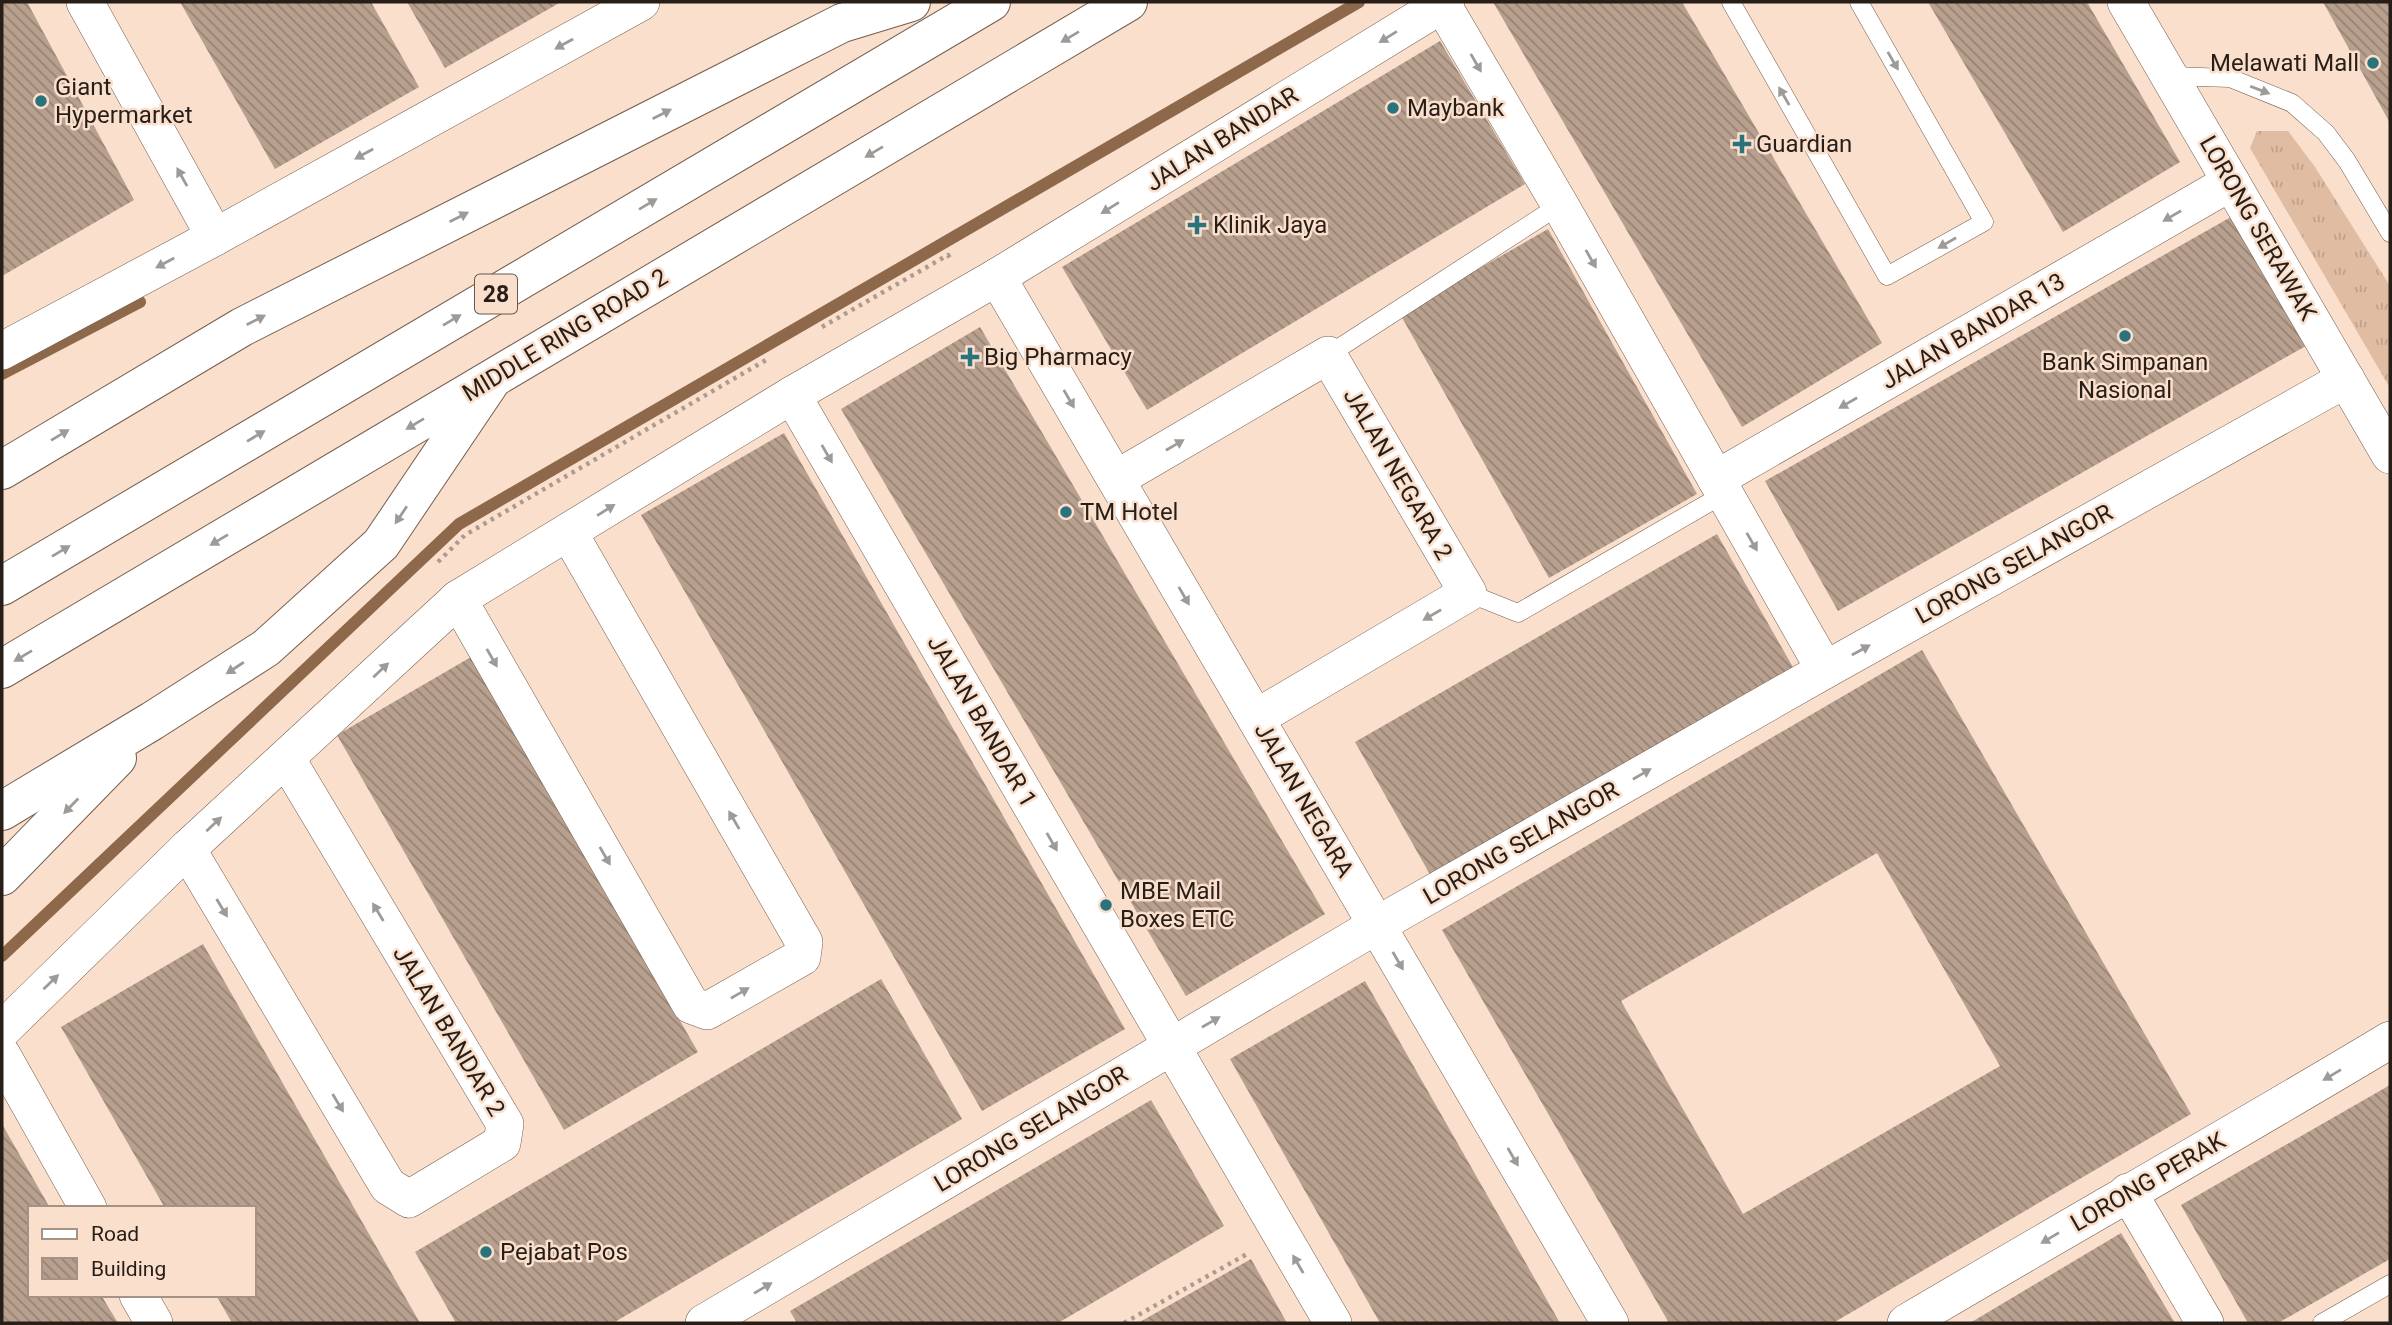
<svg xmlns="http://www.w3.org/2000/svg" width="2392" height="1325" viewBox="0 0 2392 1325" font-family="Roboto,sans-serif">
<defs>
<pattern id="grass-tufts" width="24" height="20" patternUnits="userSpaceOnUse" patternTransform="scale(1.75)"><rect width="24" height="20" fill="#e0bca2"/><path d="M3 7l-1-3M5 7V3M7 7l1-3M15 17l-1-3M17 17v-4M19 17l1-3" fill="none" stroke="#c0a18b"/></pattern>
<pattern id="building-back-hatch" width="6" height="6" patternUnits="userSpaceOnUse" patternTransform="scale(1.75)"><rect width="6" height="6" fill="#b8a08f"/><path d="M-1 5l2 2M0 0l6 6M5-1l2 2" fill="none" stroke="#968274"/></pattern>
</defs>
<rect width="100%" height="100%" fill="#f9dfcc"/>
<polygon fill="url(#grass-tufts)" points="2257,131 2288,131 2315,167 2390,286 2390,388 2250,148"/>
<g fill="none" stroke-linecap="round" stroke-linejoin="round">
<g stroke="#8e684a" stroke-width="12">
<polyline points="2,374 140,302"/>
<polyline points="2,956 459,524 1359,2"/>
</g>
</g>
<g fill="url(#building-back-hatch)" fill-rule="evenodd">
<polygon points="2,2 27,2 134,200 2,276"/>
<polygon points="180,2 371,2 419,87 275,169"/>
<polygon points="407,2 561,2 445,68"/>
<polygon points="1493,2 1682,2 1882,343 1742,427"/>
<polygon points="1928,2 2087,2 2180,162 2063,232"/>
<polygon points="2323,2 2390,2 2390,123"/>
<polygon points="1440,41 1525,184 1147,410 1062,267"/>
<polygon points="2238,213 2311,343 1838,611 1765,481"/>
<polygon points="1548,229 1697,494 1549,578 1400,314"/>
<polygon points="980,327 1325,914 1186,996 841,409"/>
<polygon points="784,433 1125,1029 982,1111 641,515"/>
<polygon points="1717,534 1794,669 1432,878 1355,742"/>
<path d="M 1922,650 L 2191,1114 L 1833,1323 L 1669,1323 L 1442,930 ZM 1877,853 L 2000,1066 L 1743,1214 L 1621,1001 Z"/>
<polygon points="471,657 698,1052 564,1130 337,735"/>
<polygon points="203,944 420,1323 232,1323 216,1295 254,1295 254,1208 165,1208 61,1027"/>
<polygon points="881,979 962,1119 613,1323 456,1323 415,1252"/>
<polygon points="1365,981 1560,1323 1380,1323 1230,1059"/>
<polygon points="2390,1085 2390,1259 2278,1323 2248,1323 2181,1205"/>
<polygon points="1151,1100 1224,1226 1058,1323 797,1323 790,1311"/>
<polygon points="2,1124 50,1208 30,1208 30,1295 101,1295 118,1323 2,1323"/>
<polygon points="2121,1233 2175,1323 1970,1323"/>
<polygon points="1251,1259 1287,1323 1138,1323"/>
</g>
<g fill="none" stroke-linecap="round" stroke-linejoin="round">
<defs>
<g id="service">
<polyline points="1731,2 1887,276 1984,222 1859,2"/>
<polyline points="2170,76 2230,78 2292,103 2326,133 2347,161 2390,233"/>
<polyline points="1328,355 1560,205"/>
<polyline points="1468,593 1518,613 1724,494"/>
<polyline points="2322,1323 2390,1284"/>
</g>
<g id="minor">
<polyline points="85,2 215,237"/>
<polyline points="2126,2 2390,455"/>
<polyline points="1442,4 1560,205 1825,670"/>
<polyline points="997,277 1610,1323"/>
<polyline points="2,351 215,237 641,2"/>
<polyline points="792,395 1333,1323"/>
<polyline points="1116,479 1328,355 1468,593 1256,718"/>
<polyline points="1716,479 2231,182"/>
<polyline points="458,599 691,1005 707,1011 802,957 804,942 569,533"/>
<polyline points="187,849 388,1186 409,1199 502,1143 505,1124 286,758"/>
<polyline points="2,1030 187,849 458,599 792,395 997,277 1446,2"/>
<polyline points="2,1055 88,1208"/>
<polyline points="2128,1192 2205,1323"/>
<polyline points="138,1295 154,1323"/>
<polyline points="704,1323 1377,925 1825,670 2346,379"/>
<path d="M 1906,1323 C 2067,1228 2230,1136 2390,1040"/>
</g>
<g id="trunk">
<polyline points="2,470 242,327 842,23 911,2"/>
<polyline points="2,586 991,2"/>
<polyline points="2,669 1128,2"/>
<polyline points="2,811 152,721 266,648 381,544 489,384"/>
<polyline points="2,876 117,758"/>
</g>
</defs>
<use href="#service" stroke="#745e4e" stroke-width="19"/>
<use href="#minor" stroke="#745e4e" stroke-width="38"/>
<use href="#trunk" stroke="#745e4e" stroke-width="40"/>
<g stroke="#af9b8d" stroke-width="4.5" stroke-dasharray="3.5 5" stroke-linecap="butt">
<polyline points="822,327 948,255 950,258"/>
<polyline points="438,562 465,535 766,360"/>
<polyline points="1124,1323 1247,1254"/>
</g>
<use href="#service" stroke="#fff" stroke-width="18"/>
<use href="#minor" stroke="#fff" stroke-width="37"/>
<use href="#trunk" stroke="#fff" stroke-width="38"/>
</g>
<defs><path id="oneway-solid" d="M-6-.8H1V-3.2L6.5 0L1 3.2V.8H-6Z" transform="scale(1.75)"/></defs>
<g fill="#9e9a97">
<use href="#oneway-solid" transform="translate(1070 37) rotate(149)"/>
<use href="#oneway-solid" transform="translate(1388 37) rotate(148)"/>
<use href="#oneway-solid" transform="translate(564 44) rotate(151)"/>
<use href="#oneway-solid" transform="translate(1893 61) rotate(60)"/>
<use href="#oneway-solid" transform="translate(1476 63) rotate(60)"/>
<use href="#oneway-solid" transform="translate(2260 90) rotate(21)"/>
<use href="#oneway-solid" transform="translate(1784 96) rotate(-120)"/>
<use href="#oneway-solid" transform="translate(662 114) rotate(-27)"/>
<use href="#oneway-solid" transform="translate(874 152) rotate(149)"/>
<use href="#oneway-solid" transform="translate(364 154) rotate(151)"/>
<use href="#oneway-solid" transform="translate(182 177) rotate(-119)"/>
<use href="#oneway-solid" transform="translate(648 204) rotate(-31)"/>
<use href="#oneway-solid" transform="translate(1110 208) rotate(148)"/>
<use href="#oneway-solid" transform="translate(2172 216) rotate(150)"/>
<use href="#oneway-solid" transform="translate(459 217) rotate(-27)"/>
<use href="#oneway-solid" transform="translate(1947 243) rotate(150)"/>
<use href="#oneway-solid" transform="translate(1591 259) rotate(60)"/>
<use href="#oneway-solid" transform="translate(165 263) rotate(152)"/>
<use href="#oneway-solid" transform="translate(256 320) rotate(-27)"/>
<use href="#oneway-solid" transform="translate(452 320) rotate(-31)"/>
<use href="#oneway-solid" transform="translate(1069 399) rotate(60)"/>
<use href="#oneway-solid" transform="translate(1848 403) rotate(150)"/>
<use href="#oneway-solid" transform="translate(415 424) rotate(149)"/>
<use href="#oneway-solid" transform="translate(60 435) rotate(-31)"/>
<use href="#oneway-solid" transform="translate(256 436) rotate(-31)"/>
<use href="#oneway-solid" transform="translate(1175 445) rotate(-30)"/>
<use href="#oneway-solid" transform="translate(827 454) rotate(60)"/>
<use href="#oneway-solid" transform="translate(606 510) rotate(-32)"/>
<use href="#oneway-solid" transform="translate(401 515) rotate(124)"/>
<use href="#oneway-solid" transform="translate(219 540) rotate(149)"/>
<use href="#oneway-solid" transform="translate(1752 542) rotate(60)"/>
<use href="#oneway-solid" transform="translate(61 551) rotate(-31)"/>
<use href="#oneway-solid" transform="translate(1184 596) rotate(60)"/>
<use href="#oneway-solid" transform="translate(1432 615) rotate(150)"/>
<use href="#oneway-solid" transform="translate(1861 650) rotate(-29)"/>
<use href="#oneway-solid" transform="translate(23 656) rotate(149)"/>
<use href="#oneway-solid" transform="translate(492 658) rotate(60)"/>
<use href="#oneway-solid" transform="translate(235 668) rotate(147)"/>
<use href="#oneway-solid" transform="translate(381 670) rotate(-43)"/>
<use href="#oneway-solid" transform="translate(1642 774) rotate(-30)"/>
<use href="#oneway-solid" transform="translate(71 806) rotate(134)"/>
<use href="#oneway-solid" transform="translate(734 820) rotate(-120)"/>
<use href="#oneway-solid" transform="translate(214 824) rotate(-43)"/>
<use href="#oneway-solid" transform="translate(1052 842) rotate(60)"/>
<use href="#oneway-solid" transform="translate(605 856) rotate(60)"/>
<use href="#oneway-solid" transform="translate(222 908) rotate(59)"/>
<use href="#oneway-solid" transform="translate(378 912) rotate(-121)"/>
<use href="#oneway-solid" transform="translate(1398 961) rotate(60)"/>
<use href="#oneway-solid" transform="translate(51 982) rotate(-44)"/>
<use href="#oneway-solid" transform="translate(740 993) rotate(-30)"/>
<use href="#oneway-solid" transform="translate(1211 1022) rotate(-30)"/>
<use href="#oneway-solid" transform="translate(2332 1075) rotate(149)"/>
<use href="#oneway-solid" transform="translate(338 1103) rotate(59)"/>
<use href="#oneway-solid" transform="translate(1513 1157) rotate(60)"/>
<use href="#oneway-solid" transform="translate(2050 1238) rotate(149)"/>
<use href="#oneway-solid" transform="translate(1298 1264) rotate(-120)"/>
<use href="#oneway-solid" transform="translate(763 1288) rotate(-31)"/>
</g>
<g fill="#2a727c" stroke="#f9dfcc" stroke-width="2.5">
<circle cx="2373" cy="63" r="7"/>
<circle cx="41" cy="101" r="7"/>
<circle cx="1393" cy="108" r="7"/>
<path d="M1738.5 133.5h7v7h7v7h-7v7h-7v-7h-7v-7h7z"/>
<path d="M1193.5 214.5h7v7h7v7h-7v7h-7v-7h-7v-7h7z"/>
<circle cx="2125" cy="336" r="7"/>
<path d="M966.5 346.5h7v7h7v7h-7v7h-7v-7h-7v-7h7z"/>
<circle cx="1066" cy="512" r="7"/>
<circle cx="1106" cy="905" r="7"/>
<circle cx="486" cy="1252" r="7"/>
</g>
<g text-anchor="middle" stroke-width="5" stroke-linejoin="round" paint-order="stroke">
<rect fill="#f9dfcc" stroke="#67584e" stroke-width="2" x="475" y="274.5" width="42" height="39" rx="5"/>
<g font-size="23" font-weight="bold" fill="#281e18">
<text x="496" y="302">28</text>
</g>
<g font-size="24" fill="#281e18" stroke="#f9dfcc" text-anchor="start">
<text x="2359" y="71" text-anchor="end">Melawati Mall</text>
<text x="55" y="95">Giant<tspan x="55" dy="28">Hypermarket</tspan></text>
<text x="1407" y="116">Maybank</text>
<text x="1756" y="152">Guardian</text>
<text x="1213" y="233">Klinik Jaya</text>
<text x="984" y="365">Big Pharmacy</text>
<text x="2125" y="370" text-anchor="middle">Bank Simpanan<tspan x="2125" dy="28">Nasional</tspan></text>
<text x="1080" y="520">TM Hotel</text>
<text x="1120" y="899">MBE Mail<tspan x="1120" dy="28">Boxes ETC</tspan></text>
<text x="500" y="1260">Pejabat Pos</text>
</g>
<g font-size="24" fill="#281e18" stroke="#f9dfcc">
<text transform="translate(1222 139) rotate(-32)" y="8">JALAN BANDAR</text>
<text transform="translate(2258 228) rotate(60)" y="8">LORONG SERAWAK</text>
<text transform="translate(1973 331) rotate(-30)" y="8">JALAN BANDAR 13</text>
<text transform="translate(565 335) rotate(-31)" y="8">MIDDLE RING ROAD 2</text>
<text transform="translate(1398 474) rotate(60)" y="8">JALAN NEGARA 2</text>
<text transform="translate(2014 564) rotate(-29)" y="8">LORONG SELANGOR</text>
<text transform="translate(982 721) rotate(60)" y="8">JALAN BANDAR 1</text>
<text transform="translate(1304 800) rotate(60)" y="8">JALAN NEGARA</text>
<text transform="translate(1521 843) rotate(-30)" y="8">LORONG SELANGOR</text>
<text transform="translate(449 1031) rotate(59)" y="8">JALAN BANDAR 2</text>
<text transform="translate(1031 1129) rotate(-31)" y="8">LORONG SELANGOR</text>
<text transform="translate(2148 1182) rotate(-30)" y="8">LORONG PERAK</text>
</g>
</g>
<rect width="2392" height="1325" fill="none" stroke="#281e18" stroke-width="7"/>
<rect x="28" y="1206" width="228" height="91" fill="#f9dfcc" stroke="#a59284" stroke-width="2"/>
<rect x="42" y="1229" width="35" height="10" fill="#ffffff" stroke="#a59284" stroke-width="2"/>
<text x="91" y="1241" font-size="21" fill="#281e18">Road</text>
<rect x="42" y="1258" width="35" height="21" fill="url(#building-back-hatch)" stroke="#a59284" stroke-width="2"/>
<text x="91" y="1276" font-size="21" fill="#281e18">Building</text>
</svg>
